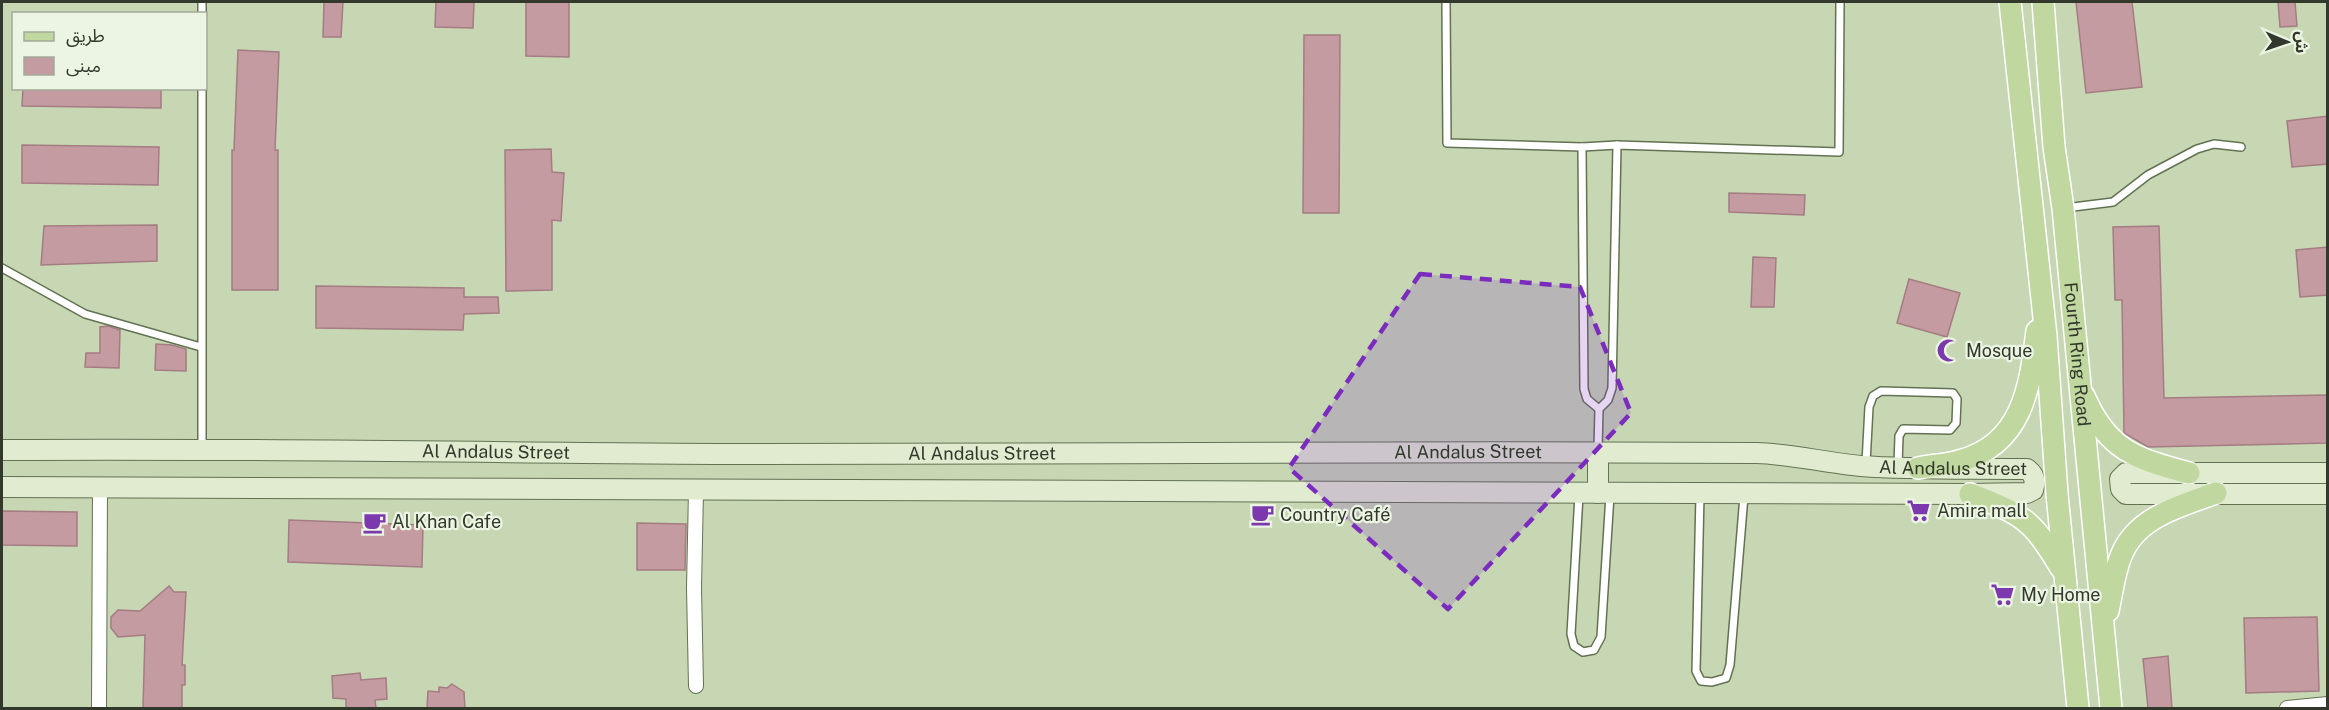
<svg xmlns="http://www.w3.org/2000/svg" width="2329" height="710" viewBox="0 0 2329 710" font-family="'Public Sans','Noto Sans Arabic',sans-serif">
<rect width="100%" height="100%" fill="#c7d7b4"/>
<g fill="#c59ba2" stroke="#a47c82" stroke-width="1.5">
<polygon points="324,2 343,2 341,37 323,37"/>
<polygon points="436,2 474,2 473,28 435,27"/>
<polygon points="526,2 569,2 569,57 526,56"/>
<polygon points="2076,2 2132,2 2142,87 2086,93"/>
<polygon points="2278,2 2295,2 2297,26 2280,27"/>
<polygon points="1304,35 1340,35 1339,213 1303,213"/>
<polygon points="238,50 279,52 275,150 278,150 278,290 232,290 232,150 234,150"/>
<polygon points="23,88 161,88 161,108 22,106"/>
<polygon points="2328,116 2328,164 2292,167 2287,121"/>
<polygon points="22,145 159,147 158,185 22,183"/>
<polygon points="551,149 552,172 564,173 561,221 552,220 552,290 506,291 505,150"/>
<polygon points="1729,193 1805,195 1804,215 1729,212"/>
<polygon points="157,225 157,261 41,265 44,226"/>
<polygon points="2159,226 2164,398 2328,395 2328,443 2148,447 2124,433 2122,300 2115,300 2113,227"/>
<polygon points="2328,247 2328,295 2300,297 2296,250"/>
<polygon points="1753,257 1776,258 1774,307 1751,307"/>
<polygon points="1909,279 1960,293 1947,337 1897,323"/>
<polygon points="316,286 464,288 464,297 498,297 499,313 464,314 463,330 316,328"/>
<polygon points="108,326 120,330 119,368 85,367 86,353 100,353 100,327"/>
<polygon points="156,344 172,345 186,349 186,371 155,370"/>
<polygon points="2,511 77,512 77,546 2,545"/>
<polygon points="289,520 423,525 422,567 288,562"/>
<polygon points="637,523 686,524 685,570 637,570"/>
<polygon points="169,586 174,592 186,592 182,665 185,665 185,685 182,685 182,708 143,708 145,635 118,637 111,628 111,617 118,610 140,611"/>
<polygon points="2317,617 2319,691 2246,693 2244,618"/>
<polygon points="2168,656 2172,708 2148,708 2143,659"/>
<polygon points="360,673 361,680 386,678 387,699 375,700 376,708 346,708 346,699 333,698 332,676"/>
<polygon points="452,684 464,692 465,708 427,708 428,691 439,692 439,687 447,688"/>
</g>
<g fill="none" stroke-linecap="round" stroke-linejoin="round">
<defs>
<g id="lane">
<polyline points="1446,2 1447,143 1582,147 1617,145 1839,152 1840,2"/>
<polyline points="202,14 202,2"/>
<polyline points="202,88 202,448"/>
<polyline points="1582,147 1584,389 1587,399 1599,409"/>
<polyline points="2065,208 2113,202 2148,175 2197,149 2214,144 2241,147"/>
<polyline points="2,268 85,314 201,347"/>
<polyline points="1598,449 1599,409 1608,400 1612,388 1617,145"/>
<polyline points="1866,463 1869,407 1873,396 1881,391 1953,393 1957,399 1956,423 1950,430 1903,429 1899,436 1898,465"/>
<polyline points="1579,495 1571,634 1574,646 1583,652 1594,650 1601,637 1610,495"/>
<polyline points="1700,495 1696,671 1701,681 1712,682 1726,678 1730,665 1744,496"/>
</g>
<g id="street">
<polyline points="696,490 694,588 696,686"/>
<polyline points="99,708 100,487"/>
<polyline points="2287,708 2328,704"/>
</g>
<g id="secondary">
<path id="s1" d="M 2,450 C 251,448 501,453 751,454 C 1086,454 1421,451 1756,453 C 1792,454 1826,463 1861,466 C 1916,470 1972,468 2027,469 C 2035,475 2036,481 2033,490 L 2027,493 L 1970,494 L 2,487"/>
<polyline points="2328,473 2126,473 2120,479 2121,489 2126,494 2328,494"/>
<polyline points="1598,493 1598,452"/>
</g>
<g id="primary">
<polyline points="2010,2 2046,336 2057,494 2078,708"/>
<path id="s2" d="M 2043,2 L 2054,147 L 2063,208 L 2111,708"/>
<path d="M 2084,396 C 2107,450 2136,459 2189,473"/>
<path d="M 1918,468 C 1932,465 1946,465 1959,461 C 2023,445 2030,386 2037,331"/>
<path d="M 1970,494 C 2023,515 2031,518 2061,568"/>
<path d="M 2108,611 C 2112,593 2114,573 2121,556 C 2136,517 2180,506 2216,493"/>
</g>
</defs>
<use href="#lane" stroke="#637252" stroke-width="10"/>
<use href="#street" stroke="#637252" stroke-width="16"/>
<use href="#secondary" stroke="#637252" stroke-width="22"/>
<use href="#primary" stroke="#fff" stroke-width="24"/>
<use href="#lane" stroke="#fff" stroke-width="7"/>
<use href="#street" stroke="#fff" stroke-width="14"/>
<use href="#secondary" stroke="#e0ebd0" stroke-width="20"/>
<use href="#primary" stroke="#c0d7a0" stroke-width="21"/>
</g>
<path fill="#7b2cbf" fill-opacity="0.2" stroke="#7b2cbf" stroke-width="4.5" stroke-dasharray="12 8" stroke-linejoin="round" d="M 1420,274 L 1580,287 L 1631,413 L 1448,609 L 1289,468 Z"/>
<defs>
<symbol id="mosque-bare" viewBox="-9 -9 18 18"><path d="M3.5-4.9A6 6 0 1 0 3.5 4.9A5 5 0 1 1 3.5-4.9Z" fill="#7c39ad" stroke="#ecf5e3" stroke-width="2.5" paint-order="stroke"/></symbol>
<symbol id="supermarket-bare" viewBox="-9 -9 18 18"><path d="M-6-5.5h2.5l.6 2H6L4.5 2H-2.5L-4.4-4H-6ZM-1.5 3.2a1.3 1.3 0 1 0 .1 0ZM3 3.2a1.3 1.3 0 1 0 .1 0Z" fill="#7c39ad" stroke="#ecf5e3" stroke-width="2.5" paint-order="stroke"/></symbol>
<symbol id="cafe-bare" viewBox="-9 -9 18 18"><path d="M-5.5-4.5H6V0H3Q3 3.5 0 3.5H-2.5Q-5.5 3.5-5.5 0ZM3-3.2v2h1.7v-2ZM-6 4.5H4V6H-6Z" fill="#7c39ad" stroke="#ecf5e3" stroke-width="2.5" paint-order="stroke"/></symbol>
</defs>
<g fill-rule="evenodd">
<use href="#mosque-bare" x="1932" y="334" width="33" height="33"/>
<use href="#supermarket-bare" x="1902" y="494" width="33" height="33"/>
<use href="#cafe-bare" x="1246" y="498" width="33" height="33"/>
<use href="#cafe-bare" x="358" y="506" width="33" height="33"/>
<use href="#supermarket-bare" x="1986" y="578" width="33" height="33"/>
</g>
<g text-anchor="middle" stroke-width="4.5" stroke-linejoin="round" paint-order="stroke">
<g font-size="18" fill="#32382b" stroke="#ecf5e3" text-anchor="start">
<text x="1966" y="357">Mosque</text>
<text x="1937" y="517">Amira mall</text>
<text x="1280" y="521">Country Café</text>
<text x="392" y="528">Al Khan Cafe</text>
<text x="2021" y="601">My Home</text>
</g>
<g font-size="18" fill="#32382b" stroke="#ecf5e3">
<text dy="6" stroke="none"><textPath href="#s2" startOffset="354">Fourth Ring Road</textPath></text>
<text dy="6" stroke="none"><textPath href="#s1" startOffset="494">Al Andalus Street</textPath></text>
<text dy="6" stroke="none"><textPath href="#s1" startOffset="1466">Al Andalus Street</textPath></text>
<text dy="6" stroke="none"><textPath href="#s1" startOffset="980">Al Andalus Street</textPath></text>
<text dy="6" stroke="none"><textPath href="#s1" startOffset="1952">Al Andalus Street</textPath></text>
</g>
</g>
<rect width="2329" height="710" fill="none" stroke="#32382b" stroke-width="6"/>
<rect x="12" y="12" width="195" height="78" fill="#ecf5e3" stroke="#a2a999" stroke-width="1.5"/>
<rect x="24" y="32" width="30" height="9" fill="#c0d7a0" stroke="#a2a999" stroke-width="1.5"/>
<text x="66" y="42" font-size="18" fill="#32382b">طريق</text>
<rect x="24" y="57" width="30" height="18" fill="#c59ba2" stroke="#a2a999" stroke-width="1.5"/>
<text x="66" y="72" font-size="18" fill="#32382b">مبنى</text>
<g transform="translate(2287 42) rotate(92)" stroke="#ecf5e3" stroke-width="4.5" paint-order="stroke">
<path d="M0-4.5L10 22L0 15L-10 22Z" fill="#32382b"/>
<text y="-9" font-size="16" font-weight="bold" text-anchor="middle" fill="#32382b">ش</text>
</g>
</svg>
